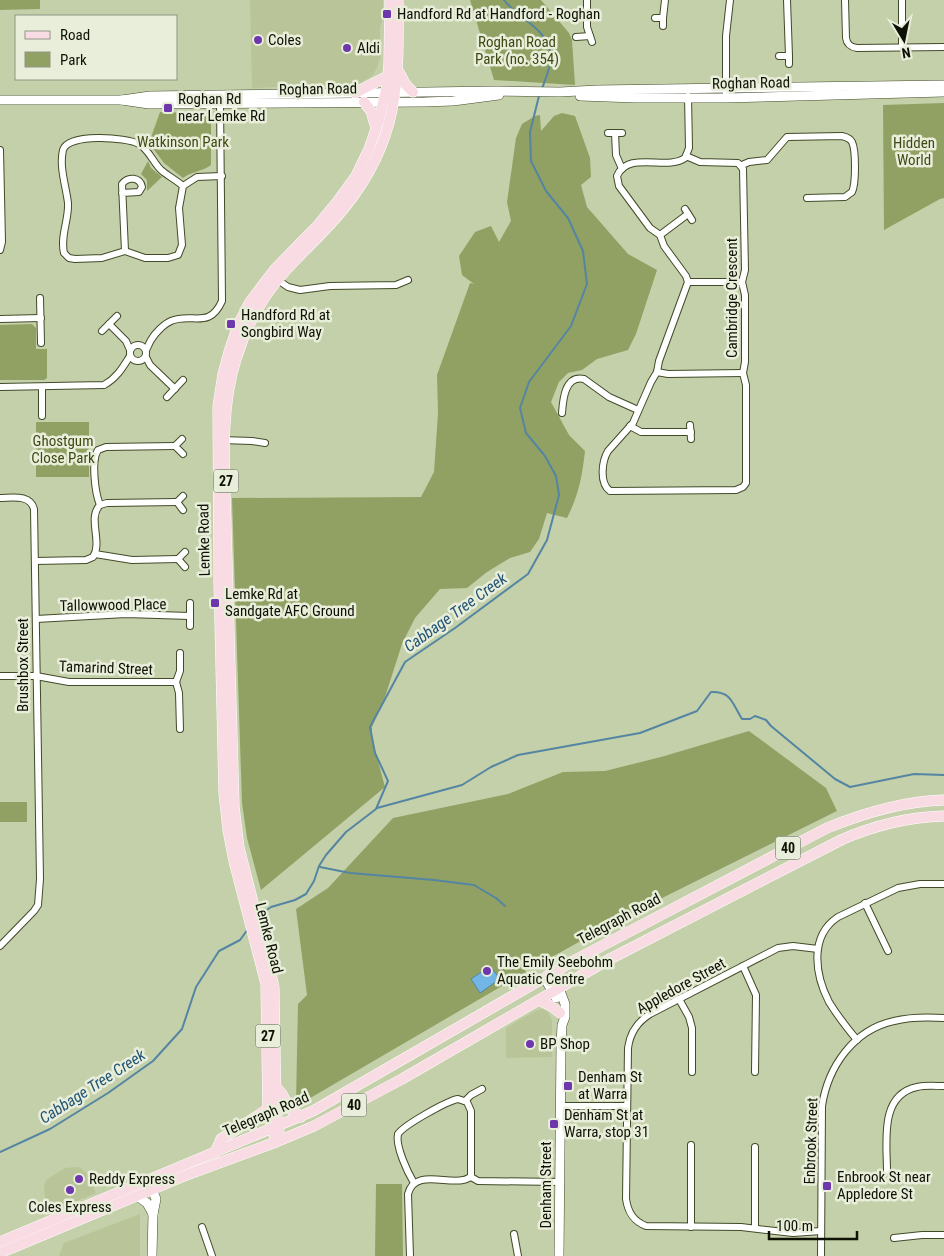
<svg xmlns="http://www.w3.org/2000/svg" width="944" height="1256" viewBox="0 0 944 1256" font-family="'Roboto Condensed',sans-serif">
<rect width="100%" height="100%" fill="#c4d0a9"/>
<g fill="#b9c598">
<polygon points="250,0 383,0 383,18 380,28 380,51 381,55 377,68 372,76 358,84 252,88"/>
<polygon points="543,1009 548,1012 552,1020 552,1057 506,1058 506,1028 537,1010"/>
<polygon points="76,1167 81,1168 88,1175 96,1193 46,1214 44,1186 46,1180 65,1168"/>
<polygon points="140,1214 140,1256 59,1256 64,1243"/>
</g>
<g fill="#91a163">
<polygon points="0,0 40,0 40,9 0,10"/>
<polygon points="470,0 541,0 569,33 572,40 575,85 494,80"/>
<polygon points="944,103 944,198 940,199 884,230 883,105"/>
<path d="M 160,112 L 202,113 L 211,120 L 211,165 C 202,172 192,171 183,178 L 164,163 L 149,143 Z"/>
<path d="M 562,113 L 575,116 L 590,158 L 591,177 L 581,185 L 587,207 L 628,254 L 657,270 L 636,334 L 628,350 L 597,359 L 582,370 L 568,373 L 559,382 L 551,402 L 569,435 L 585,451 C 582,477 579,494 567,518 L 547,513 L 539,539 L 530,552 L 510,558 L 487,572 L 467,588 L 440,589 L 415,618 L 402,644 L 385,697 L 372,727 L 372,739 L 385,787 L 261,890 L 247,838 L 242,803 L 232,498 L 421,497 L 434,472 L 438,413 L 437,375 L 470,283 L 474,284 L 462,275 L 459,256 L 475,232 L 491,226 L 499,242 L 511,221 L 507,202 L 516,138 L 522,124 L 535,116 L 540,115 L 541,131 L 554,116 Z"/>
<polygon points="148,161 151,168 162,177 147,191 147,180 141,174"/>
<polygon points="32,324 36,328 36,349 47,349 47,378 44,380 0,380 0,325"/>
<rect x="36" y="422" width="53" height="55"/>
<polygon points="749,731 826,788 837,811 620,919 552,957 546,955 524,969 526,972 300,1104 296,1103 298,1004 307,995 296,909 328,888 393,818 508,794 563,772 605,771 661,757"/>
<rect x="0" y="802" width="27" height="20"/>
<polygon points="376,1184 402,1184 403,1256 375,1256"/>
</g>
<polygon fill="#72b6e6" stroke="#5485a2" points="490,966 500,979 480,993 471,979"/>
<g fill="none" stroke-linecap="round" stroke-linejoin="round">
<g stroke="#5485a2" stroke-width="2">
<path d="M 504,0 C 518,19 548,28 551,55 C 552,65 545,79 542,89"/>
<path d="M 377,808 L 462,785 L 491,767 L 518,755 L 640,733 L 697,711 L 711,692 C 731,691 732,703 742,719 L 750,719 L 755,716 L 766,720 L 771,726 L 835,779 L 850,787 L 914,774 L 944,775"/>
<polyline points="320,867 350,873 434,880 474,885 496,898 505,906"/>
<polyline points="261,914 271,907 295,900 306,894 314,881 319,866 326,855 346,832 376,809 388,781 375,753 370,727 405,662 455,628 528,574 547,540 559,495 556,476 545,456 526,433 520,408 529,382 571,326 587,284 583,251 568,218 546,191 531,161 530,132 539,96"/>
<polyline points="0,1152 50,1129 108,1093 153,1061 182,1029 196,987 219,951 240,940 248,929"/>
</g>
<defs>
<g id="street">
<polyline points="587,0 587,27 590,36"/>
<polyline points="787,0 789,56"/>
<path d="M 845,0 L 846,38 C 847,45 851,47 857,48 L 944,47"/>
<polyline points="902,0 902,47"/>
<polyline points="655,18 663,18 663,26"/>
<polyline points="663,18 665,0"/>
<polyline points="576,37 590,36 592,42"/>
<polyline points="779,56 789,56 789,64"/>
<polyline points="726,98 726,36 730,0"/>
<polyline points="608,133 622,133"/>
<polyline points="615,133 616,155 622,169"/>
<polyline points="0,150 2,242 0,250"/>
<path d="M 686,156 L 700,162 L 738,163 L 743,169 L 745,270 L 742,282 L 745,295 L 745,362 L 743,373 L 746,385 L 746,483 L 743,487 L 736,490 L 610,491 C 599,483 602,461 608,451 L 633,423 L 651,382 L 657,372 L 659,361 L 688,282 L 686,276 L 664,246 L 660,235 L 650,228 L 619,186 L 617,176 C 628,150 667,171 685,158 L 689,148 L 688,96"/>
<path d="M 742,165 L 749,162 L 767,160 L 787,137 L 842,136 C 846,137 850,138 852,142 C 856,150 856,184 852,192 L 845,197 L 807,198"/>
<path d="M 183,186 C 176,180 168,176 161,170 C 153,162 149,150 139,144 C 126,137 68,133 63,150 C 59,167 66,186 68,203 C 69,220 60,236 64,253 L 69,258 L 75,259 L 102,258 L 125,251 L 145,258 L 168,258 L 178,255 L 182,245 L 179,208 L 183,186 L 197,177 L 222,176"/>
<path d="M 122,193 L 139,192 L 142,187 C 140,177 128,176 122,184 L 125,251"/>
<polyline points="685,209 692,220"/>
<polyline points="660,235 688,214"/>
<polyline points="275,278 288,287 300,290 330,286 396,285 408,280"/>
<polyline points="688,282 742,282"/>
<polyline points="40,298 41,343"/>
<polyline points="0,319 41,318"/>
<polyline points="109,324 126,341 130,350"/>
<polyline points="102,331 117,316"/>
<circle cx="138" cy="353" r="8"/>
<path d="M 146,350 C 148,347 149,343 151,340 C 155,333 164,324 171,321 C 192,312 209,330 222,301 L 220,102"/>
<polyline points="146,357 150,365 175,389"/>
<polyline points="657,372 668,374 743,373"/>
<path d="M 0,387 L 104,385 C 117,378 123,367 130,356"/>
<polyline points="42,387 42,416"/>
<polyline points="167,397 183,380"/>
<path d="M 562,413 C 563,399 565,375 584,379 L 609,397 L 638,410"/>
<polyline points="690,425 691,439"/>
<polyline points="630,426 641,432 691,432"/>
<polyline points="182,439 175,446 183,454"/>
<polyline points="221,440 252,441 265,443"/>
<polyline points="183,496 177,502 183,510"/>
<path d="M 0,498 C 12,498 30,494 34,509 L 40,879 L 38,905 L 34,911 L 0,946"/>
<path d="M 100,505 C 95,493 91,460 98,450 L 106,447 L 175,446"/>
<polyline points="185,552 178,559 185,567"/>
<polyline points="95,554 132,560 178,559"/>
<path d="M 35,561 L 86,560 L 93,557 C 103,542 87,518 100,505 L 107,503 L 177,502"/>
<polyline points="190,603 190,626"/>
<polyline points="36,619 126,614 190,616"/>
<polyline points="0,676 36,676 69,682 176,682 180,671 180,653"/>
<polyline points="176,682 179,693 180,729"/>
<polyline points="865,903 888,951"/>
<path d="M 818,949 L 793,946 L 778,948 L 650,1014 C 637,1022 630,1033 628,1048 L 626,1199 C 628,1212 633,1221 646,1226 L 741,1227 L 793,1233 L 821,1231"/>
<polyline points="743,966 756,995 755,1072"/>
<polyline points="679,999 689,1017 692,1028 692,1072"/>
<path d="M 857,1040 C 847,1028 837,1015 829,1002 C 815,975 809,936 838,917 L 898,888 L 920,884 L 944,884"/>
<polyline points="465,1101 471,1095 482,1089"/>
<polyline points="560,1106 627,1106"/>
<path d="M 887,1171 C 887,1142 879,1095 917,1087 C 925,1085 935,1086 944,1086"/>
<path d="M 414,1183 C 408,1173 395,1146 398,1134 C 404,1125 447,1101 458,1099 L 467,1102 L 471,1111 L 471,1177"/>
<polyline points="202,1227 212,1256"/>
<polyline points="691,1227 691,1145"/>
<polyline points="755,1228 755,1147"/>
<polyline points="514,1234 518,1256"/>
<polyline points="894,1238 922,1235 944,1235"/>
<path d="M 410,1256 L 408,1194 C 414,1169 446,1184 463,1180 C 466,1180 468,1178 471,1177 L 478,1181 L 560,1182"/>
<path d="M 821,1256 L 822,1106 C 828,1067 853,1030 894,1021 C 910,1017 927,1017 944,1018"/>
</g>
<g id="secondary">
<polyline points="580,96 635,98 726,98 944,92"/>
<polyline points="0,100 122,100 149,104 425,102 453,101 499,95"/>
<polyline points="122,100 150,96 496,91 560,92 597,90 944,85"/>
<polyline points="550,974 559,988 565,1004 565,1017 562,1025 561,1045 559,1256"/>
<polyline points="544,977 556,998"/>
<polyline points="147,1187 152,1189 156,1199 153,1214 152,1256"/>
<polyline points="137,1196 147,1203 153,1214"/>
</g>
<g id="primary">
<polyline points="399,72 406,85 413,92"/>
<polyline points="355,93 388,76"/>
<polyline points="364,102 371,111 376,128"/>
<polyline points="539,1000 551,1006 560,1013"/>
<polyline points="276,1087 282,1094 289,1108 301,1117"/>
<path d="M 279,1132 L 276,1109 L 274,988 L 270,968 L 239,848 L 234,807 C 231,713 228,620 226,527 C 225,472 219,413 236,359 C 246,327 263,295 286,270 C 305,249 327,230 345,207 C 399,140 399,82 398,0"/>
<polyline points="276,1142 268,1115 266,984 234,861 228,830 224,793 219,581 218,406 223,374 229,352 238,325 250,302 275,269 318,225 337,202 356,176 369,149 379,120 387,86 389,63 390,0"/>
<polyline points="215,1153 221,1139 268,1109"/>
<path d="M 0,1242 L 313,1111 L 575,960 L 827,828 C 864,813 903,801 944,800"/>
<path d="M 0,1253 L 189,1174 L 276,1142 L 314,1126 L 402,1079 L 608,960 L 841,840 C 875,825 907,817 944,816"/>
</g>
</defs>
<use href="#street" stroke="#424b29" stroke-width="8"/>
<use href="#secondary" stroke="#424b29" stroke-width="10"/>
<use href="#primary" stroke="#fff" stroke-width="11"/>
<use href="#street" stroke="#fff" stroke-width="6"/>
<use href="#secondary" stroke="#fff" stroke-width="9"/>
<use href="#primary" stroke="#f8dbe3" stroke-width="10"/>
</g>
<g fill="#6e37ae" stroke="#e8eeda" stroke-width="2">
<rect x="382" y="9" width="10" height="10" rx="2.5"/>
<circle cx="258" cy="40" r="5"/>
<circle cx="347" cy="48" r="5"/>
<rect x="163" y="103" width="10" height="10" rx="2.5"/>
<rect x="226" y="319" width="10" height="10" rx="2.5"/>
<rect x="210" y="598" width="10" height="10" rx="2.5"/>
<circle cx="487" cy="971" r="5"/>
<circle cx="530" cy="1044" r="5"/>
<rect x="563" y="1081" width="10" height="10" rx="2.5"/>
<rect x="549" y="1119" width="10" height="10" rx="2.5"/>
<circle cx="79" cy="1179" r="5"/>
<rect x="822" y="1181" width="10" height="10" rx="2.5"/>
<circle cx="70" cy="1190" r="5"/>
</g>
<g text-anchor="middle" stroke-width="5" stroke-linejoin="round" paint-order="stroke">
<g fill="#e8eeda" stroke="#4f5445" stroke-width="1">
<rect x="213.5" y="469.5" width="25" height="23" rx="4"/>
<rect x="775.5" y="836.5" width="25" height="23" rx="4"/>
<rect x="255.5" y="1024.5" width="25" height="23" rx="4"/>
<rect x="341.5" y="1093.5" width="25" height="23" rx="4"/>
</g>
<g font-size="14" font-weight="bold" fill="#0e1205">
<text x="226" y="486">27</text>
<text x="788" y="853">40</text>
<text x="268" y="1041">27</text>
<text x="354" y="1110">40</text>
</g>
<g font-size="15" fill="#0e1205" stroke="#e8eeda" text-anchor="start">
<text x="397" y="19">Handford Rd at Handford - Roghan</text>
<text x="268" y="45">Coles</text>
<text x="357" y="53">Aldi</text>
<text x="178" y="104">Roghan Rd<tspan x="178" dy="17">near Lemke Rd</tspan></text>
<text x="241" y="320">Handford Rd at<tspan x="241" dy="17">Songbird Way</tspan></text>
<text x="225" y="599">Lemke Rd at<tspan x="225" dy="17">Sandgate AFC Ground</tspan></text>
<text x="497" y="967">The Emily Seebohm<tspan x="497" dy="17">Aquatic Centre</tspan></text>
<text x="540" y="1049">BP Shop</text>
<text x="578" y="1082">Denham St<tspan x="578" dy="17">at Warra</tspan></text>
<text x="564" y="1120">Denham St at<tspan x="564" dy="17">Warra, stop 31</tspan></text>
<text x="837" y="1182">Enbrook St near<tspan x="837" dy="17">Appledore St</tspan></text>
<text x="89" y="1184">Reddy Express</text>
<text x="70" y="1212" text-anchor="middle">Coles Express</text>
</g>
<g font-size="15" fill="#3e4914" stroke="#e8eeda">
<text x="517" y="47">Roghan Road<tspan x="517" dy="17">Park (no. 354)</tspan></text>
<text x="183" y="147">Watkinson Park</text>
<text x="914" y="148">Hidden<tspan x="914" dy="17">World</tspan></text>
<text x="63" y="446">Ghostgum<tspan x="63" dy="17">Close Park</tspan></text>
</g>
<g font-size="15" fill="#0e1205" stroke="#e8eeda">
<text transform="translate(751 83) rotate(-1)" y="5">Roghan Road</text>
<text transform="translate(318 89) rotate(-1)" y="5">Roghan Road</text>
<text transform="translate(732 298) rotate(-90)" y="5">Cambridge Crescent</text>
<text transform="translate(204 540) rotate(-91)" y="5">Lemke Road</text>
<text transform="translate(113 605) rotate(-1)" y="5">Tallowwood Place</text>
<text transform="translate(23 665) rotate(-90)" y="5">Brushbox Street</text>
<text transform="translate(106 668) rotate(2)" y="5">Tamarind Street</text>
<text transform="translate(619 919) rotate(-28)" y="5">Telegraph Road</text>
<text transform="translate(269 938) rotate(76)" y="5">Lemke Road</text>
<text transform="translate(681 986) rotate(-29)" y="5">Appledore Street</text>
<text transform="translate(266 1114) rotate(-23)" y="5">Telegraph Road</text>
<text transform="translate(811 1141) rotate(-88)" y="5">Enbrook Street</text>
<text transform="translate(546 1185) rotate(-90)" y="5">Denham Street</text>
</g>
<g font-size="16" font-style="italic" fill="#225475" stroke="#e8eeda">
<text transform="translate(455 612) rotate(-36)" y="6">Cabbage Tree Creek</text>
<text transform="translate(92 1086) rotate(-33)" y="6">Cabbage Tree Creek</text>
</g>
</g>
<rect x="15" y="15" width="162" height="65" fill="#e8eeda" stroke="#919685"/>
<rect x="25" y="31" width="25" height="8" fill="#f8dbe3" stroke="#919685"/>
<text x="60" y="40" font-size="15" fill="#0e1205">Road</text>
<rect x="25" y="52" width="25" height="15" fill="#91a163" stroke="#919685"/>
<text x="60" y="65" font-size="15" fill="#0e1205">Park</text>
<g transform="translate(904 40) rotate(170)" stroke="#e8eeda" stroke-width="4" paint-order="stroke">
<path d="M0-4L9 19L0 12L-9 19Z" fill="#0e1205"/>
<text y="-8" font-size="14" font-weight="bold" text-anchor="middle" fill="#0e1205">N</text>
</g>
<path d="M769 1231v8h88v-8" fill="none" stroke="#0e1205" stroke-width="2.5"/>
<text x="776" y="1231" font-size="15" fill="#0e1205" stroke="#e8eeda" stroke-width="4" paint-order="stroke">100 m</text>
</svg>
